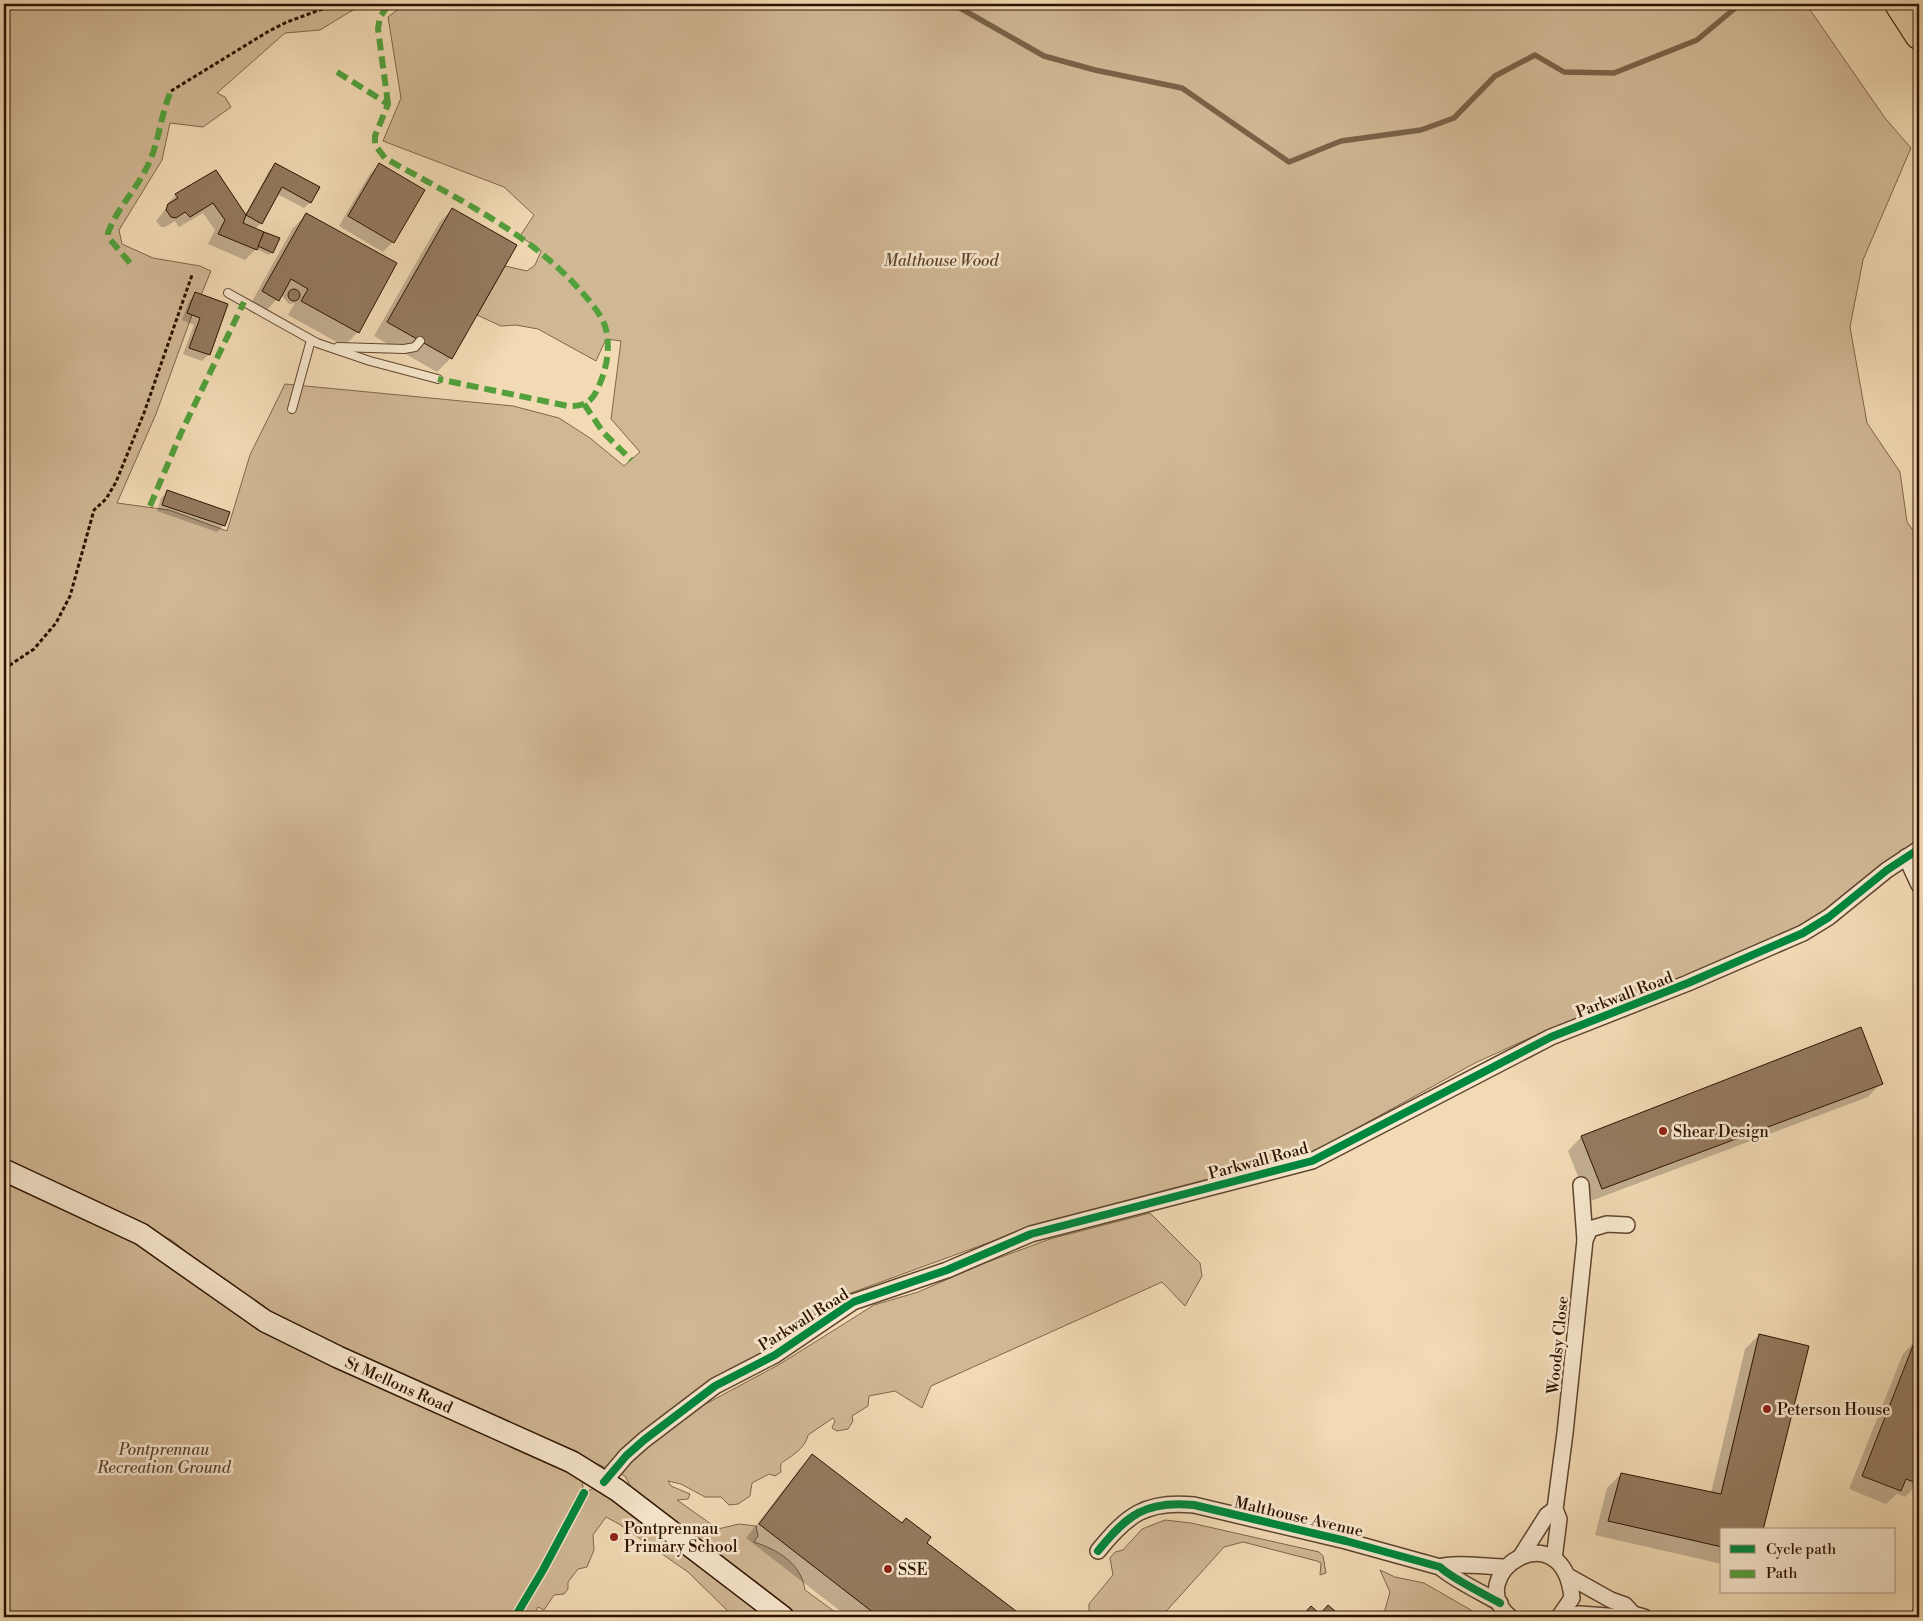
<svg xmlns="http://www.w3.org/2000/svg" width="1923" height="1621" viewBox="0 0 1923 1621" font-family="'Libre Bodoni',serif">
<rect width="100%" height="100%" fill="#f2dab4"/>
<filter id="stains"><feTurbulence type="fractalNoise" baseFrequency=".004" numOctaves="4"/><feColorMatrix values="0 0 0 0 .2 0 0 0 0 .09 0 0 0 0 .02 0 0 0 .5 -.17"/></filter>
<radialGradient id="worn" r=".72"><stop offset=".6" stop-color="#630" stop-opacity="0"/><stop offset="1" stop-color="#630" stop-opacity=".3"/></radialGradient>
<g fill="#d1b895" stroke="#80664a">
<path d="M 4,4 L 363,4 L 320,30 L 285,33 L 217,93 L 225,97 L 231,107 L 203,127 L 170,123 L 162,160 L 119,230 L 122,244 L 153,258 L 200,266 L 211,271 L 201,295 L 188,313 L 192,315 L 156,414 L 117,503 L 169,510 L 227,531 L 250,455 L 285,384 L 513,406 L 559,418 L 590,438 L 624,466 L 640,452 L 611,419 L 621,341 L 606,339 L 596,361 L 538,329 L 516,325 L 501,326 L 477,315 L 505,266 L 527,271 L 535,265 L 541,251 L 520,236 L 534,215 L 504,187 L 383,141 L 401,98 L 388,17 L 405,4 L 1806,4 L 1885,118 L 1911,148 L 1863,260 L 1850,327 L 1867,423 L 1900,472 L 1907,522 L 1919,539 L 1919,842 L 1863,881 L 1830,909 L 1804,925 L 1712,967 L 1543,1032 L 1475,1063 L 1319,1149 L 1287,1160 L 1015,1233 L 837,1298 L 771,1349 L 691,1394 L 700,1407 L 780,1364 L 874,1305 L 918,1292 L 985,1263 L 1050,1239 L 1150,1213 L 1200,1263 L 1202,1276 L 1185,1306 L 1162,1282 L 931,1386 L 922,1408 L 895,1391 L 869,1396 L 868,1406 L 852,1416 L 853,1421 L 848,1429 L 837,1431 L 832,1428 L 835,1421 L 833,1418 L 808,1435 C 805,1452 781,1461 781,1464 C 780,1467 781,1470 781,1472 L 775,1476 L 769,1474 L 752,1483 L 750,1496 L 738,1504 L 729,1505 L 721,1497 L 705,1497 L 681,1484 L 668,1481 L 671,1486 L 690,1494 L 688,1499 L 677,1500 L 718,1529 L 739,1524 L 756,1526 L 758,1536 L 754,1542 C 778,1550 801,1563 805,1590 L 842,1617 L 734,1617 L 688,1572 L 619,1524 L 606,1517 L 593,1535 L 594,1550 L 587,1567 L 578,1569 L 568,1582 L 568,1589 L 564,1594 L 554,1595 L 544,1610 L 538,1607 L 533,1617 L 517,1617 L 545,1571 L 554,1546 L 575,1509 L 582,1502 L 588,1491 L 598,1486 L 629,1495 L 629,1483 L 625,1476 L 343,1352 L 240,1297 L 173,1241 L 113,1210 L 4,1161 Z"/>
<path d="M 4,1178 L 140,1243 C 179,1268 212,1301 252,1324 L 567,1464 L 582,1481 L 583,1487 L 542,1565 L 509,1617 L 4,1617 Z"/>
<polygon points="1165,1520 1191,1523 1319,1552 1323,1556 1326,1573 1320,1575 1321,1563 1317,1561 1243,1542 1224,1547 1161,1617 1089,1617 1089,1604 1113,1575 1110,1558 1115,1552 1123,1550 1142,1529"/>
<polygon points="1380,1570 1395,1577 1424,1583 1483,1617 1383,1617 1390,1592"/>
</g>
<g fill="#0003">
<polygon points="276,164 310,202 304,208 277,194 261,223 255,229 272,252 269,255 256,249 245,260 208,244 215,230 203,213 179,227 175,221 165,227 161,227 156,221 167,207 166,205 176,195 216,171 245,215 269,171"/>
<polygon points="379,164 393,242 383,252 339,226 369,175"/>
<polygon points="452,209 451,358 437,372 374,336 439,223"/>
<polygon points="307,214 358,332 344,346 288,315 295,303 289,304 281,295 264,313 250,305 293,228"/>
<polygon points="195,294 209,354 202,361 183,354 194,325 182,320 189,301"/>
<polygon points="167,492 224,525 217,532 157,511 161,498"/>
<polygon points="1860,1029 1881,1083 1868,1097 1588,1202 1568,1151 1581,1137"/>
<polygon points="1759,1335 1722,1530 1722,1564 1595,1535 1607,1488 1621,1474 1711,1493 1745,1349"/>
<polygon points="1916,1340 1919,1341 1919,1449 1915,1460 1919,1462 1919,1483 1905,1497 1897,1494 1886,1504 1849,1489 1903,1354"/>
<polygon points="813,1456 1014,1612 1010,1617 848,1617 746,1538 799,1470"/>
<polygon points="1919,1592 1919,1617 1909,1617"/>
</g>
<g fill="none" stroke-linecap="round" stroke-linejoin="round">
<polyline stroke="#7b6247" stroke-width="5.5" points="953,4 1044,56 1095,70 1182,88 1289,162 1341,141 1421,130 1454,118 1495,76 1535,55 1564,72 1614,73 1697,40 1740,4"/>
</g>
<g fill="#947a5e" stroke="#2e1300">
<polygon points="275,163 320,187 311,203 282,187 262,224 246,215"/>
<polygon points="379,163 425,190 394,243 348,216"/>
<polygon points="216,170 246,215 243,223 264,232 257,250 218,234 225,220 213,203 190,217 185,212 176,218 171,217 166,210 168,204 178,198 175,194"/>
<polygon points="452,208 517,245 452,359 387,322"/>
<polygon points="306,213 397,263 359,333 301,301 308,289 291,279 279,301 262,291"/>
<polygon points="264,232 280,238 273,253 258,246"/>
<circle cx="294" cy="295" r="6"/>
<polygon points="195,292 228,304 210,355 189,348 200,318 187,313"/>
<polygon points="167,490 230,512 225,526 162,505"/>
<polygon points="1861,1027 1883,1084 1602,1189 1581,1136"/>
<polygon points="1759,1334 1809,1346 1763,1530 1722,1530 1722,1547 1608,1521 1621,1473 1721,1494"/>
<polygon points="1916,1338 1919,1340 1919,1453 1917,1460 1919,1461 1919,1484 1906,1479 1901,1491 1862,1476"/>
<polygon points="812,1454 902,1523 906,1518 931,1537 927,1543 1016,1611 1012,1617 879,1617 759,1524"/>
<polygon points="1328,1605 1342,1617 1301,1617 1311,1606 1320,1614"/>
</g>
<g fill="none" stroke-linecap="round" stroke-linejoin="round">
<defs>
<g id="lane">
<polyline points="228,293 317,343 370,361 438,379"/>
<polyline points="338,347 404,349 415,347 420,341"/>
<polyline points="292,409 311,340"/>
</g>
<g id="street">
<polyline points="1906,857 1919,885"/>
<polyline points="1585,1240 1590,1229 1607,1224 1627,1225"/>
<polyline points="604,1482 626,1456 644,1440 715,1386 775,1355 853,1302 947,1270 1031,1234 1312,1161 1551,1037 1688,983 1803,933 1829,917 1887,870 1919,849"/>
<path d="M 1098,1551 C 1127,1515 1146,1500 1194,1505 L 1346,1541 L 1440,1567 C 1451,1578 1484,1594 1500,1603"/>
<polyline points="1521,1556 1547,1515 1555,1509"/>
<polyline points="1554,1559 1559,1519 1555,1509 1565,1433 1585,1240 1581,1185"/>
<path d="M 1440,1567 C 1453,1562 1489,1567 1506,1567"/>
<polyline points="1568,1576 1611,1600 1625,1605 1633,1614"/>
<path d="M 1510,1617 C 1460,1575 1563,1508 1572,1598 L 1559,1617"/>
<polyline points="1560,1617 1580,1614 1621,1617 1633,1614 1644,1617"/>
</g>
<g id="secondary">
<path id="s1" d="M 4,1170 L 141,1234 L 265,1321 L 338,1357 L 572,1462 L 617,1490 L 783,1617"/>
</g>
<polyline id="highway" points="1899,4 1919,35"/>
</defs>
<use href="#lane" stroke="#5f452d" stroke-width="10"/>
<use href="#street" stroke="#5f452d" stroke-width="18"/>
<use href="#secondary" stroke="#2e1300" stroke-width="24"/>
<use href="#highway" stroke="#2e1300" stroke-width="30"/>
<g stroke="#2e1300" stroke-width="3" stroke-dasharray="4 2.5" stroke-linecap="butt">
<polyline points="171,91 269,31 287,22 336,4"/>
<polyline points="4,669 34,649 56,623 70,596 94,510 106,499 116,482 144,413 192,275"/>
<polyline points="1855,1617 1859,1614"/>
</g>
<use href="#lane" stroke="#f7e7ce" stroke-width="8"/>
<use href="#street" stroke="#f7e7ce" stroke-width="15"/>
<use href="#secondary" stroke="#f7e7ce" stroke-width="21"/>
<use href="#highway" stroke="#f2dab4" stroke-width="28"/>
<g stroke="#52a03c" stroke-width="6" stroke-dasharray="12 6" stroke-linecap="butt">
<path d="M 337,72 L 388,104 L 375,136 L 375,145 L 385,158 C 453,197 526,230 579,289 C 588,299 600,312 605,326 C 610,341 608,363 602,378 C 595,397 590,407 568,406 L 438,379"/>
<polyline points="388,104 378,29 380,17 389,4"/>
<path d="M 130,263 L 108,237 L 108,233 C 116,210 135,191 146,169 C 159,145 160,116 171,91"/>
<polyline points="584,404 603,432 631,460"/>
<polyline points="150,506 181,433 244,302"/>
</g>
<defs>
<g id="cycleway">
<polyline points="604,1482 626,1456 644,1440 715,1386 775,1355 853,1302 947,1270 1031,1234 1312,1161 1551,1037 1688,983 1803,933 1829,917 1887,870 1919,849"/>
<path d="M 1098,1551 C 1127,1515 1146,1500 1194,1505 L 1346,1541 L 1440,1567 C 1451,1578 1484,1594 1500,1603"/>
<polyline points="515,1617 543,1570 584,1493"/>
</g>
</defs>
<use href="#cycleway" stroke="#f7e7ce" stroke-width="11"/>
<use href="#cycleway" stroke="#00873e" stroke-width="8"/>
</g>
<g fill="#8f2418" stroke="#f7e7ce" stroke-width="2">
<circle cx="1663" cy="1131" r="5"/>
<circle cx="1767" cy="1409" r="5"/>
<circle cx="614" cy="1537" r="5"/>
<circle cx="888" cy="1569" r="5"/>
</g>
<g text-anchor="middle" stroke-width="5" stroke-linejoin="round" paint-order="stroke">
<g font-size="16" font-style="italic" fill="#5f452d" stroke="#f7e7ce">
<text x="941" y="266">Malthouse Wood</text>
<text x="164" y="1455">Pontprennau<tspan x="164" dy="18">Recreation Ground</tspan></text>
</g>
<g font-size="16" fill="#2e1300" stroke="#f7e7ce">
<text transform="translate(1624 994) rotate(-21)" y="6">Parkwall Road</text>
<text transform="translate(1258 1160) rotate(-15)" y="6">Parkwall Road</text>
<text transform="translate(803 1319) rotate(-32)" y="6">Parkwall Road</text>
<text transform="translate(1557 1345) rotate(-84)" y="6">Woodsy Close</text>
<text dy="6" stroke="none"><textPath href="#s1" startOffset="451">St Mellons Road</textPath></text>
<text transform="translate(1299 1516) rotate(13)" y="6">Malthouse Avenue</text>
</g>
<g font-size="16" fill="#2e1300" stroke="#f7e7ce" text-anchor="start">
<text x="1673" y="1137">Shear Design</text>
<text x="1777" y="1415">Peterson House</text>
<text x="624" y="1534">Pontprennau<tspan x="624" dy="18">Primary School</tspan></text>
<text x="898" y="1575">SSE</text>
</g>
</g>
<rect width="1923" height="1621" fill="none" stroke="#f2dab4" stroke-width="20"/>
<rect x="5" y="5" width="1913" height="1611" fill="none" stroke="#2e1300" stroke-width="2.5"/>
<rect x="10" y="10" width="1903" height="1601" fill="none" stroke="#2e1300"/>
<rect x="1720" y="1528" width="175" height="65" fill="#f7e7ce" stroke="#a7927c"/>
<rect x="1730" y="1545" width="25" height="8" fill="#00873e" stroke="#a7927c"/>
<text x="1766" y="1554" font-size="15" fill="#2e1300">Cycle path</text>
<rect x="1730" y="1570" width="25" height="8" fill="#52a03c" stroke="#a7927c"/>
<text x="1766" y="1578" font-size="15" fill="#2e1300">Path</text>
<rect width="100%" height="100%" filter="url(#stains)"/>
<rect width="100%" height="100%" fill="url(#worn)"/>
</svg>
